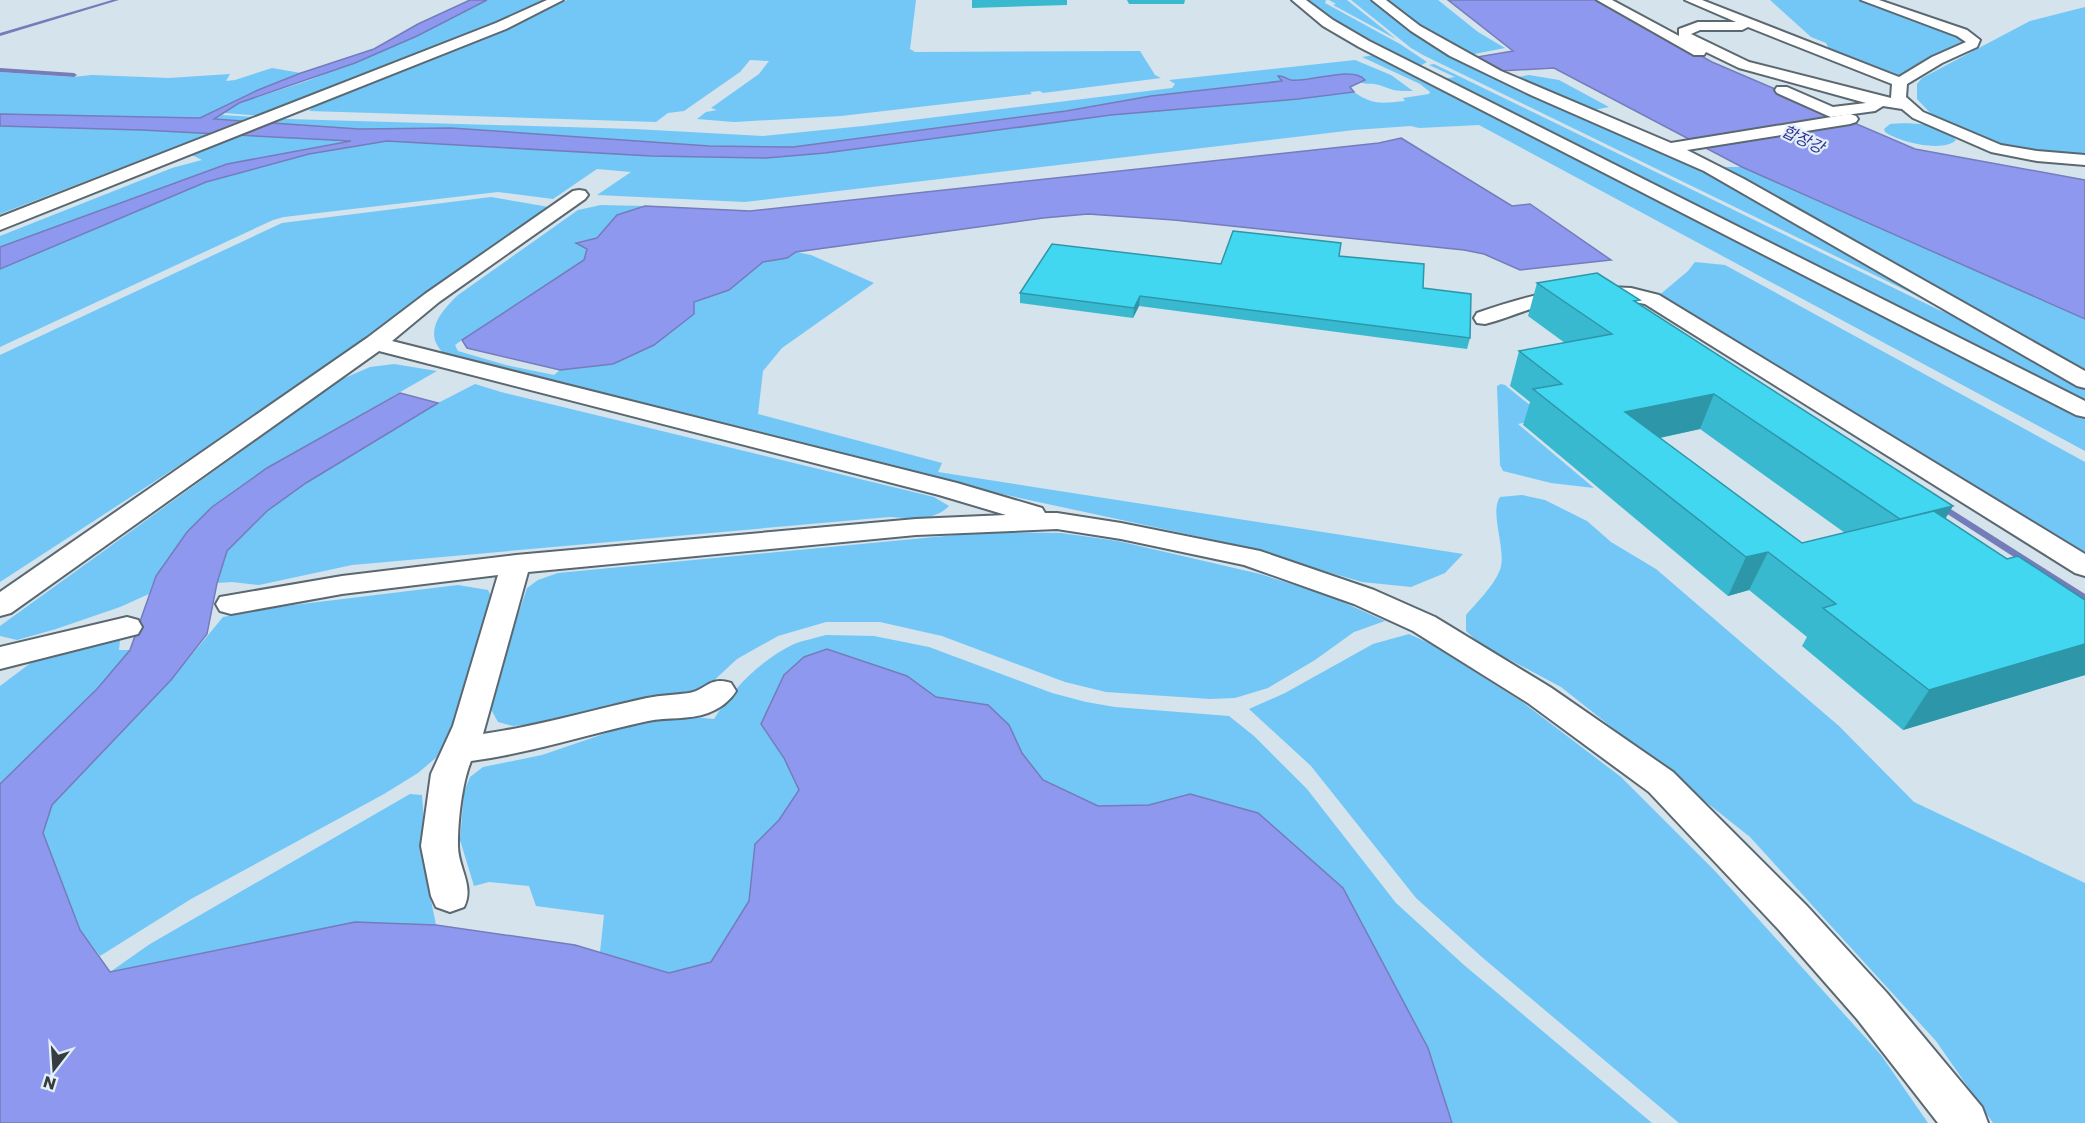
<svg xmlns="http://www.w3.org/2000/svg" width="2085" height="1123" viewBox="0 0 2085 1123" font-family="Poppins,'Noto Sans KR',sans-serif">
<rect width="100%" height="100%" fill="#d4e3ec"/>
<g fill="#72c7f6">
<polygon points="487,0 548,0 523,13 262,116 224,113 239,103 307,81 417,36"/>
<polygon points="567,0 916,0 910,49 915,52 1140,51 1155,75 1161,78 1043,93 1040,91 1030,92 1032,94 841,116 734,122 697,119 706,112 717,110 711,108 759,74 769,61 750,60 740,72 684,111 668,113 656,122 309,111 315,105 513,26"/>
<polygon points="1302,0 1326,0 1325,3 1400,44 1427,62 1418,67 1335,24"/>
<polygon points="1329,0 1347,0 1396,39 1333,5 1336,4"/>
<polygon points="1351,0 1373,0 1404,25 1710,171 1956,313 1942,308 1423,55 1411,48"/>
<polygon points="1385,0 1438,0 1478,32 1505,48 1464,56 1439,41"/>
<polygon points="1770,0 1862,0 1962,37 1965,41 1897,76 1892,75 1830,51 1826,43 1811,37"/>
<polygon points="2085,7 2085,157 2004,147 1934,117 1917,99 1917,84 1922,78 2030,21"/>
<path d="M 1381,54 L 2085,416 L 2085,451 L 1479,125 L 1419,128 L 1411,126 L 1354,130 L 745,202 L 597,195 L 631,172 L 597,169 L 553,199 L 498,192 L 284,217 L 273,220 L 0,347 L 0,269 L 206,182 L 309,154 L 387,141 L 651,156 L 766,158 L 825,153 L 1111,115 L 1298,99 L 1354,92 C 1374,106 1382,103 1405,101 L 1403,98 L 1429,94 L 1430,92 L 1420,84 L 1362,57 Z"/>
<path d="M 1355,60 L 1391,75 L 1413,91 C 1394,91 1396,91 1379,85 C 1373,83 1367,85 1360,82 L 1364,80 L 1350,74 L 1151,96 L 1066,111 L 793,147 L 709,146 L 451,128 L 359,129 L 213,120 L 222,115 L 288,119 L 634,129 L 763,136 L 863,126 L 1172,88 L 1175,84 L 1169,80 Z"/>
<polygon points="1434,64 1939,310 1977,323 2085,386 2085,406 1443,79 1455,77 1429,65"/>
<polygon points="272,68 301,73 258,90 200,118 0,114 0,72 72,77 92,75 169,78 230,74 226,81 235,80"/>
<polygon points="1529,75 1559,80 1609,107 1594,110 1525,83 1518,77"/>
<path d="M 1890,124 C 1910,122 1943,123 1956,140 C 1943,153 1899,142 1885,132 L 1884,129 Z"/>
<polygon points="0,126 142,130 354,140 227,164 0,247 0,236 172,168 202,160 194,156 162,152 0,214"/>
<polygon points="1713,167 1742,167 2085,319 2085,376 2035,347 2043,345 2026,336 2016,337"/>
<polygon points="491,197 549,207 269,407 0,582 0,355 282,223"/>
<path d="M 601,205 L 645,206 L 617,215 L 598,238 L 576,242 L 587,249 L 584,260 L 462,340 L 455,345 L 458,351 L 506,365 L 554,375 L 560,370 L 613,364 L 694,302 L 729,290 L 763,262 L 787,258 L 796,252 L 811,255 L 874,283 L 782,348 L 763,371 L 758,414 L 942,463 L 938,472 L 1463,554 L 1445,573 L 1411,587 L 1362,582 L 1228,543 L 932,479 L 448,357 C 421,336 438,314 458,295 L 578,210 Z"/>
<polygon points="1695,262 1725,265 2085,462 2085,559 1657,297 1688,271"/>
<polygon points="394,364 437,371 267,468 187,532 156,576 149,594 120,607 56,629 17,640 0,636 0,626 340,380 370,367"/>
<path d="M 475,384 L 501,392 L 934,497 L 949,506 C 934,522 909,518 889,517 L 352,565 L 259,585 L 232,582 L 217,583 L 227,551 L 267,511 L 306,483 L 438,403 Z"/>
<polygon points="1501,384 1505,385 1546,418 1518,424 1594,488 1551,483 1503,471 1500,465 1497,386"/>
<path d="M 1522,495 L 1545,500 L 1587,521 L 1611,542 L 1656,569 L 1839,726 L 1914,802 L 2085,883 L 2085,1123 L 1993,1123 L 1936,1041 L 1750,837 L 1561,687 L 1480,644 L 1466,631 L 1466,615 C 1477,602 1493,587 1500,570 C 1507,549 1489,513 1500,497 Z"/>
<polygon points="987,532 1061,533 1118,541 1260,574 1327,595 1385,621 1354,632 1315,660 1268,688 1235,698 1210,699 1106,692 1065,682 942,636 880,622 826,622 778,636 737,659 709,685 686,694 542,723 513,726 498,722 488,704 527,588 538,580 558,573"/>
<polygon points="458,585 488,590 492,598 445,750 418,773 384,794 191,899 100,956 80,930 43,833 52,805 171,680 223,617 277,607"/>
<polygon points="1409,634 1429,643 1521,701 1621,777 1715,871 1881,1055 1928,1123 1679,1123 1483,958 1416,898 1311,766 1249,709 1285,693 1373,644"/>
<path d="M 826,635 L 874,636 L 929,647 L 1052,693 L 1086,702 L 1115,707 L 1229,716 L 1254,736 L 1307,789 L 1396,903 L 1464,965 L 1652,1123 L 1452,1123 L 1428,1048 L 1190,794 L 1149,805 L 1098,806 L 1043,780 L 1022,753 L 1009,725 L 988,705 L 936,697 L 907,676 L 784,758 L 799,790 L 779,820 L 755,844 L 749,901 L 711,962 L 669,973 L 600,952 L 604,915 L 536,906 L 529,886 L 489,882 L 474,886 L 460,840 L 464,792 L 470,777 L 483,767 L 542,755 L 636,723 L 693,717 L 714,719 C 732,689 762,659 794,644 C 804,640 816,638 826,635 Z"/>
<polygon points="120,640 119,650 130,650 97,689 0,784 0,686 36,659"/>
<polygon points="410,794 422,795 429,890 436,925 355,922 110,972 150,944"/>
</g>
<g fill="#8f98ef" stroke="#747cba" stroke-width="1.5">
<path d="M 470,0 L 487,0 L 417,36 L 355,63 L 239,103 L 214,119 L 359,129 L 451,128 L 709,146 L 793,147 L 1066,111 L 1151,96 L 1282,81 L 1278,76 C 1284,75 1285,79 1291,80 C 1309,83 1353,65 1365,80 L 1350,87 L 1354,92 L 1298,99 L 1111,115 L 825,153 L 766,158 L 651,156 L 387,141 L 309,154 L 206,182 L 0,269 L 0,247 L 227,164 L 351,141 L 142,130 L 0,126 L 0,114 L 200,118 L 258,90 L 301,73 L 374,49 L 418,24 Z"/>
<polygon points="1448,0 1599,0 1712,62 1915,149 2085,180 2085,319 1742,167 1554,68 1499,71 1471,58 1513,51"/>
<polygon points="1401,138 1512,206 1530,204 1611,260 1520,270 1484,254 1464,250 1174,220 1088,214 1043,218 796,252 787,258 763,262 729,290 694,302 694,314 654,345 613,364 560,370 467,348 462,340 584,260 587,249 576,243 597,238 617,215 645,206 750,211 1379,143"/>
<polygon points="400,393 438,403 306,483 267,511 227,551 217,583 207,634 171,680 52,805 43,833 80,930 110,972 355,922 436,925 575,945 669,973 711,962 749,901 755,844 779,820 799,790 784,758 761,724 784,675 804,657 827,649 907,676 936,697 988,705 1009,725 1022,753 1043,780 1098,806 1149,805 1190,794 1258,813 1343,888 1428,1048 1452,1123 0,1123 0,784 97,689 130,650 156,576 187,532 212,507 267,468"/>
</g>
<g fill="none" stroke-linecap="round" stroke-linejoin="round">
<g fill="#747cba" fill-rule="evenodd">
<polygon points="112,0 119,0 0,36 0,33"/>
<polygon points="0,68 74,73 77,75 74,77 0,72"/>
<polygon points="1938,501 2085,594 2085,603 1935,506 1933,504"/>
</g>
<defs>
<g id="street">
<polygon points="547,0 563,0 506,29 0,230 0,217 496,23"/>
<polygon points="1292,0 1306,0 1333,20 1369,41 2085,401 2085,417 2076,415 1359,47 1323,26"/>
<polygon points="1372,0 1386,0 1420,26 1501,71 1671,143 1850,114 1856,116 1858,119 1856,122 1850,124 1687,150 1744,179 2085,371 2085,388 2077,386 1704,171 1533,96 1450,56 1411,31"/>
<path d="M 1597,0 L 1612,0 L 1679,36 L 1679,29 L 1698,22 L 1736,22 L 1685,0 L 1702,0 L 1899,77 L 1932,57 L 1966,42 L 1957,36 L 1861,0 L 1879,0 L 1967,30 L 1980,40 L 1977,47 L 1942,63 L 1907,84 L 1906,97 L 1923,112 L 2001,145 L 2037,151 L 2085,155 L 2085,165 L 2037,161 L 1991,152 L 1913,118 L 1902,109 L 1883,106 L 1875,111 L 1831,117 L 1826,115 L 1777,93 L 1775,90 L 1777,87 L 1787,87 L 1833,107 L 1866,103 L 1739,68 L 1706,52 L 1704,55 L 1694,55 ZM 1748,27 L 1892,84 L 1891,98 L 1749,62 L 1691,34 L 1700,30 L 1742,30 Z"/>
<path d="M 579,190 L 585,191 L 588,195 L 585,199 L 439,302 L 392,341 L 957,483 L 1042,508 L 1045,513 L 1057,513 L 1121,523 L 1260,551 L 1374,590 L 1435,617 L 1550,687 L 1673,772 L 1807,906 L 1887,993 L 1982,1107 L 1988,1123 L 1938,1123 L 1857,1019 L 1779,930 L 1649,792 L 1528,703 L 1413,631 L 1354,604 L 1244,565 L 1121,539 L 1057,529 L 916,535 L 528,572 L 483,734 C 539,726 592,710 647,698 C 661,695 675,695 689,693 C 707,690 709,676 731,683 L 736,691 C 730,701 719,709 708,713 C 689,720 667,717 648,721 C 588,734 531,753 471,761 C 462,783 458,820 458,844 C 457,867 475,885 464,907 L 450,912 L 436,907 L 431,896 L 421,846 L 431,774 L 453,726 L 498,575 L 342,594 L 231,614 L 220,611 L 216,604 L 220,597 L 342,576 L 516,555 L 916,519 L 1006,515 L 939,495 L 379,351 L 11,613 L 0,616 L 0,592 L 367,338 L 425,294 L 573,191 Z"/>
<path d="M 1588,286 L 1631,288 L 1659,295 L 2085,554 L 2085,576 L 2075,573 L 1645,304 C 1608,296 1570,298 1534,308 C 1517,313 1502,320 1485,324 L 1477,323 L 1474,318 L 1477,313 C 1514,300 1550,290 1588,286 Z"/>
<polygon points="127,617 138,620 142,627 138,634 0,669 0,647"/>
</g>
</defs>
<use href="#street" stroke="#5b6870" stroke-width="4"/>
<use href="#street" fill="#fff" fill-rule="evenodd"/>
</g>
<g fill="#39b9cf" fill-rule="evenodd">
<polygon points="972,0 1067,0 1067,5 972,8"/>
<polygon points="1127,0 1185,0 1184,4 1129,4"/>
<polygon points="1339,256 1423,288 1470,338 1467,349 1139,306 1133,318 1020,303 1020,293 1221,264"/>
<path d="M 1537,283 L 1639,304 L 1946,519 L 2007,559 L 2085,600 L 2085,675 L 1903,730 L 1802,646 L 1807,637 L 1749,590 L 1728,596 L 1523,425 L 1530,402 L 1510,386 L 1519,351 L 1565,343 L 1528,316 ZM 1700,429 L 1845,533 L 1802,543 L 1660,438 Z"/>
</g>
<g fill="#2e96a9">
<polygon points="1140,296 1139,306 1133,318 1134,308"/>
<polygon points="1714,394 1700,429 1612,448 1625,412"/>
<polygon points="1953,506 1931,543 1900,519"/>
<polygon points="1768,552 1749,590 1728,596 1746,557"/>
<polygon points="2085,644 2085,675 1903,730 1929,690"/>
</g>
<g fill="#42d7f1" stroke="#2e96a9" stroke-width="1.5">
<polygon points="1233,231 1341,243 1339,256 1424,264 1423,288 1471,294 1470,338 1140,296 1134,308 1020,293 1052,244 1221,264"/>
<polygon points="1597,273 1640,300 1634,301 1953,506 1900,519 1714,394 1625,412 1802,543 1934,511 2007,559 2018,556 2085,600 2085,644 1929,690 1823,608 1836,604 1768,552 1746,557 1533,389 1562,384 1519,351 1612,334 1537,283"/>
</g>
<g text-anchor="middle" stroke-width="4.5" stroke-linejoin="round" paint-order="stroke">
<g font-size="16" font-style="italic" fill="#352f92" stroke="#e1f0f9">
<text transform="translate(1803 139) rotate(25)" y="6">합장강</text>
</g>
</g>
<g transform="translate(54 1069) rotate(197)" stroke="#e1f0f9" stroke-width="4.5" paint-order="stroke">
<path d="M0-4.5L10 22L0 15L-10 22Z" fill="#363c3f"/>
<text y="-9" font-size="16" font-weight="bold" text-anchor="middle" fill="#363c3f">N</text>
</g>
</svg>
